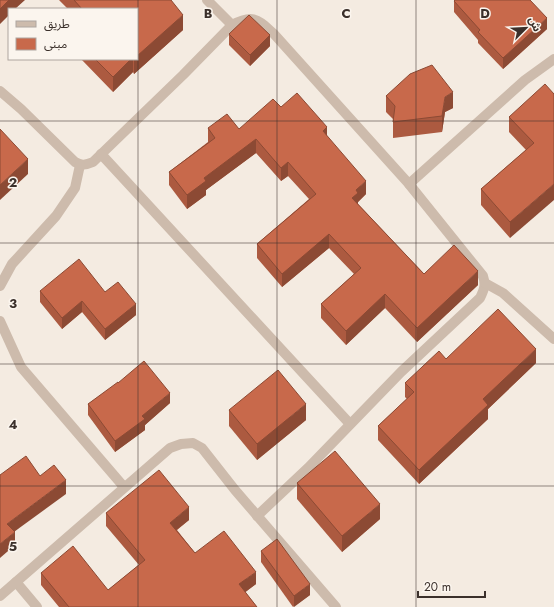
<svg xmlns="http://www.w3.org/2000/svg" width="554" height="607" viewBox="0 0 554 607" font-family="Jost,'Noto Sans Arabic',sans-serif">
<rect width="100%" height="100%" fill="#f4ebe1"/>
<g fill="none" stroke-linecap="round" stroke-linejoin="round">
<g stroke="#cdbbac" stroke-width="10">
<polyline points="207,0 232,25"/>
<path d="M 0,91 L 21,109 L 75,162 C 81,166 86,165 93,162 L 183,75 L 232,25 C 254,13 258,20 274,34 L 409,184 L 483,276 C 486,285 484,290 480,298 L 401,372 L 308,468 L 257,516"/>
<polyline points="101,154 350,424"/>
<polyline points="409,184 525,80 554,59"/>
<polyline points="485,283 503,293 554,339"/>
<polyline points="0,286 12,264 56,216 75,188 80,165"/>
<polyline points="0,321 21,367 124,487"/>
<polyline points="16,582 37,607"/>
<polyline points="0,596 170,448 181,444 193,443 202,448 235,490 336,607"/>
</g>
</g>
<g fill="#ac5a40">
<polygon points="59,0 171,0 183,30 134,74 133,72 113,92 81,59 137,59 137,9 68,9"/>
<polygon points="454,1 547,29 503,69 478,43 478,40 454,12"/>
<polygon points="229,34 270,46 250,66 229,45"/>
<polygon points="554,94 510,238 481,205 481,189 526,150 509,132 509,117"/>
<polygon points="386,96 453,108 445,112 442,132 393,138 393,119 386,112"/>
<polygon points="281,107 327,136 366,194 358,202 358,204 424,274 478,285 417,342 385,308 346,345 321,318 321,304 354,274 329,248 282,287 257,258 257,244 309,199 288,176 281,181 256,153 206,190 206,195 187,209 169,185 169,172 208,142 208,128 239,129"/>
<polygon points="40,291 105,292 136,315 105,340 82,312 62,329 40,302"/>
<polygon points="446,359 536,363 488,409 488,419 419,484 378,440 378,426 407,399 405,397 405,383"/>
<polygon points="118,383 170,403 145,425 145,430 115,452 88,415 88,404"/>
<polygon points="229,410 306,420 257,460 229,426"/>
<polygon points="297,483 380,519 342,552 297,499"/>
<polygon points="106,513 189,520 177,530 195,553 256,584 245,592 257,607 59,607 41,585 41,573 108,590 139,565 106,526"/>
<polygon points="261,551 310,595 293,607 261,562"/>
</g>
<g fill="#8c4a34">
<polygon points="9,0 25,0 15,9 9,9 9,15 0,24 0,9"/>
<polygon points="183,15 183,30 134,74 134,59 137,59 137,56"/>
<polygon points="547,18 547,29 503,69 503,58"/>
<polygon points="270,35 270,46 250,66 250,55"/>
<polygon points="131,59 133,59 133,72 113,92 113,77"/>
<polygon points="453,92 453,108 445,112 442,132 442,116 445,97"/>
<polygon points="327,127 327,141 323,131"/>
<polygon points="256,139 256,153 206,190 206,195 187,209 187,195 204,178"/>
<polygon points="28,159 28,174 0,200 0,185"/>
<polygon points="288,162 288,176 281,181 281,168"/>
<polygon points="366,181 366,194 358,202 358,206 352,198 356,190"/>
<polygon points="554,184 554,200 510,238 510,222"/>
<polygon points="329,234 329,248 282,287 282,274"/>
<polygon points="478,271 478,285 417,342 417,328"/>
<polygon points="385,294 385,308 346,345 346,331"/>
<polygon points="82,301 82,312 62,329 62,318"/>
<polygon points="136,304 136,315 105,340 105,329"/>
<polygon points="536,349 536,363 488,409 488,419 419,484 419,470 483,399"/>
<polygon points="170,393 170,403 145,425 145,430 115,452 115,441 142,416"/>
<polygon points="306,404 306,420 257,460 257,444"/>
<polygon points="66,480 66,494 7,537 7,524"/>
<polygon points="380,504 380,519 342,552 342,536"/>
<polygon points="189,507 189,520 170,535 170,523"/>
<polygon points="15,532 15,545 0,558 0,544"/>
<polygon points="256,572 256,584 239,597 239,584"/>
<polygon points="310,584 310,595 294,607 294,596"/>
</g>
<g fill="#c8694b" stroke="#8c4a34">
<polygon points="0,0 9,0 0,9"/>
<polygon points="74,0 171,0 183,15 137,56 137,9 82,9"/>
<polygon points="455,0 530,0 547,18 503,58 478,32 480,30 454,1"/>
<polygon points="249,15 270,35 250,55 229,34"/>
<polygon points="95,59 131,59 113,77"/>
<polygon points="432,65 453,92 445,97 442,116 393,122 395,106 386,96 410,74"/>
<polygon points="545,84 554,94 554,184 510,222 481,189 534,143 509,117"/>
<polygon points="297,93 327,127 323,131 366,181 356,190 358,193 352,198 424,274 454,245 478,271 417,328 385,294 346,331 321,304 361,268 329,234 282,274 257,244 316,194 288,162 281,168 256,139 204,178 206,181 187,195 169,172 215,138 208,128 227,114 239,129 273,99 281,107"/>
<polygon points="0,129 28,159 0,185"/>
<polygon points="79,259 105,292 118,282 136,304 105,329 82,301 62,318 40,291"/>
<polygon points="498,309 536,349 483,399 488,405 419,470 378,426 414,392 405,383 439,351 446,359"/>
<polygon points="144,361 170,393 142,416 145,419 115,441 88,404 118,382 118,383"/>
<polygon points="278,370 306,404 257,444 229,410"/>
<polygon points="335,451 380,504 342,536 297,483"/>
<polygon points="26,456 40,476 54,465 66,480 7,524 15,532 0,544 0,475"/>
<polygon points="159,470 189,507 170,523 195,553 224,531 256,572 239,584 257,607 69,607 41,573 73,546 108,590 145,560 106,513"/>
<polygon points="277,539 310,584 294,596 261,551"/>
</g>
<path fill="none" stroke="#3b302b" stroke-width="1" stroke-opacity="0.55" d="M 138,0 L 138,607M 277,0 L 277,607M 416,0 L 416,607M 0,121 L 554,121M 0,243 L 554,243M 0,364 L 554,364M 0,486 L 554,486"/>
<g font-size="13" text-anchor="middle" font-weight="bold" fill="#3b302b" stroke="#fbf5ee" stroke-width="3" stroke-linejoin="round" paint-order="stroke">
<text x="208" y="18">B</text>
<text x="346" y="18">C</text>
<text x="485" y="18">D</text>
<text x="13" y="187">2</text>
<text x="13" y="308">3</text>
<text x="13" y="429">4</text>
<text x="13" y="551">5</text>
</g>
<rect x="8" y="8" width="130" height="52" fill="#fbf5ee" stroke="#aea6a0"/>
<rect x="16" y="21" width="20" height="6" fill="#cdbbac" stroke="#aea6a0"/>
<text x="44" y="28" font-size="12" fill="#3b302b">طريق</text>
<rect x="16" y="38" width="20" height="12" fill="#c8694b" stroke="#aea6a0"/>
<text x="44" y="48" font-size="12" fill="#3b302b">مبنى</text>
<g transform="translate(526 28) rotate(66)" stroke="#fbf5ee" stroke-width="3" paint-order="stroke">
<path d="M0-3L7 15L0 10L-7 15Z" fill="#3b302b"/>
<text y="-6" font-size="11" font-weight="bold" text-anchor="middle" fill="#3b302b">ش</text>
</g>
<path d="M418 591v6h67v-6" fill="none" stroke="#3b302b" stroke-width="2"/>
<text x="424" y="591" font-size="12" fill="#3b302b" stroke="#fbf5ee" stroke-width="3" paint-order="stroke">20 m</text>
</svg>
